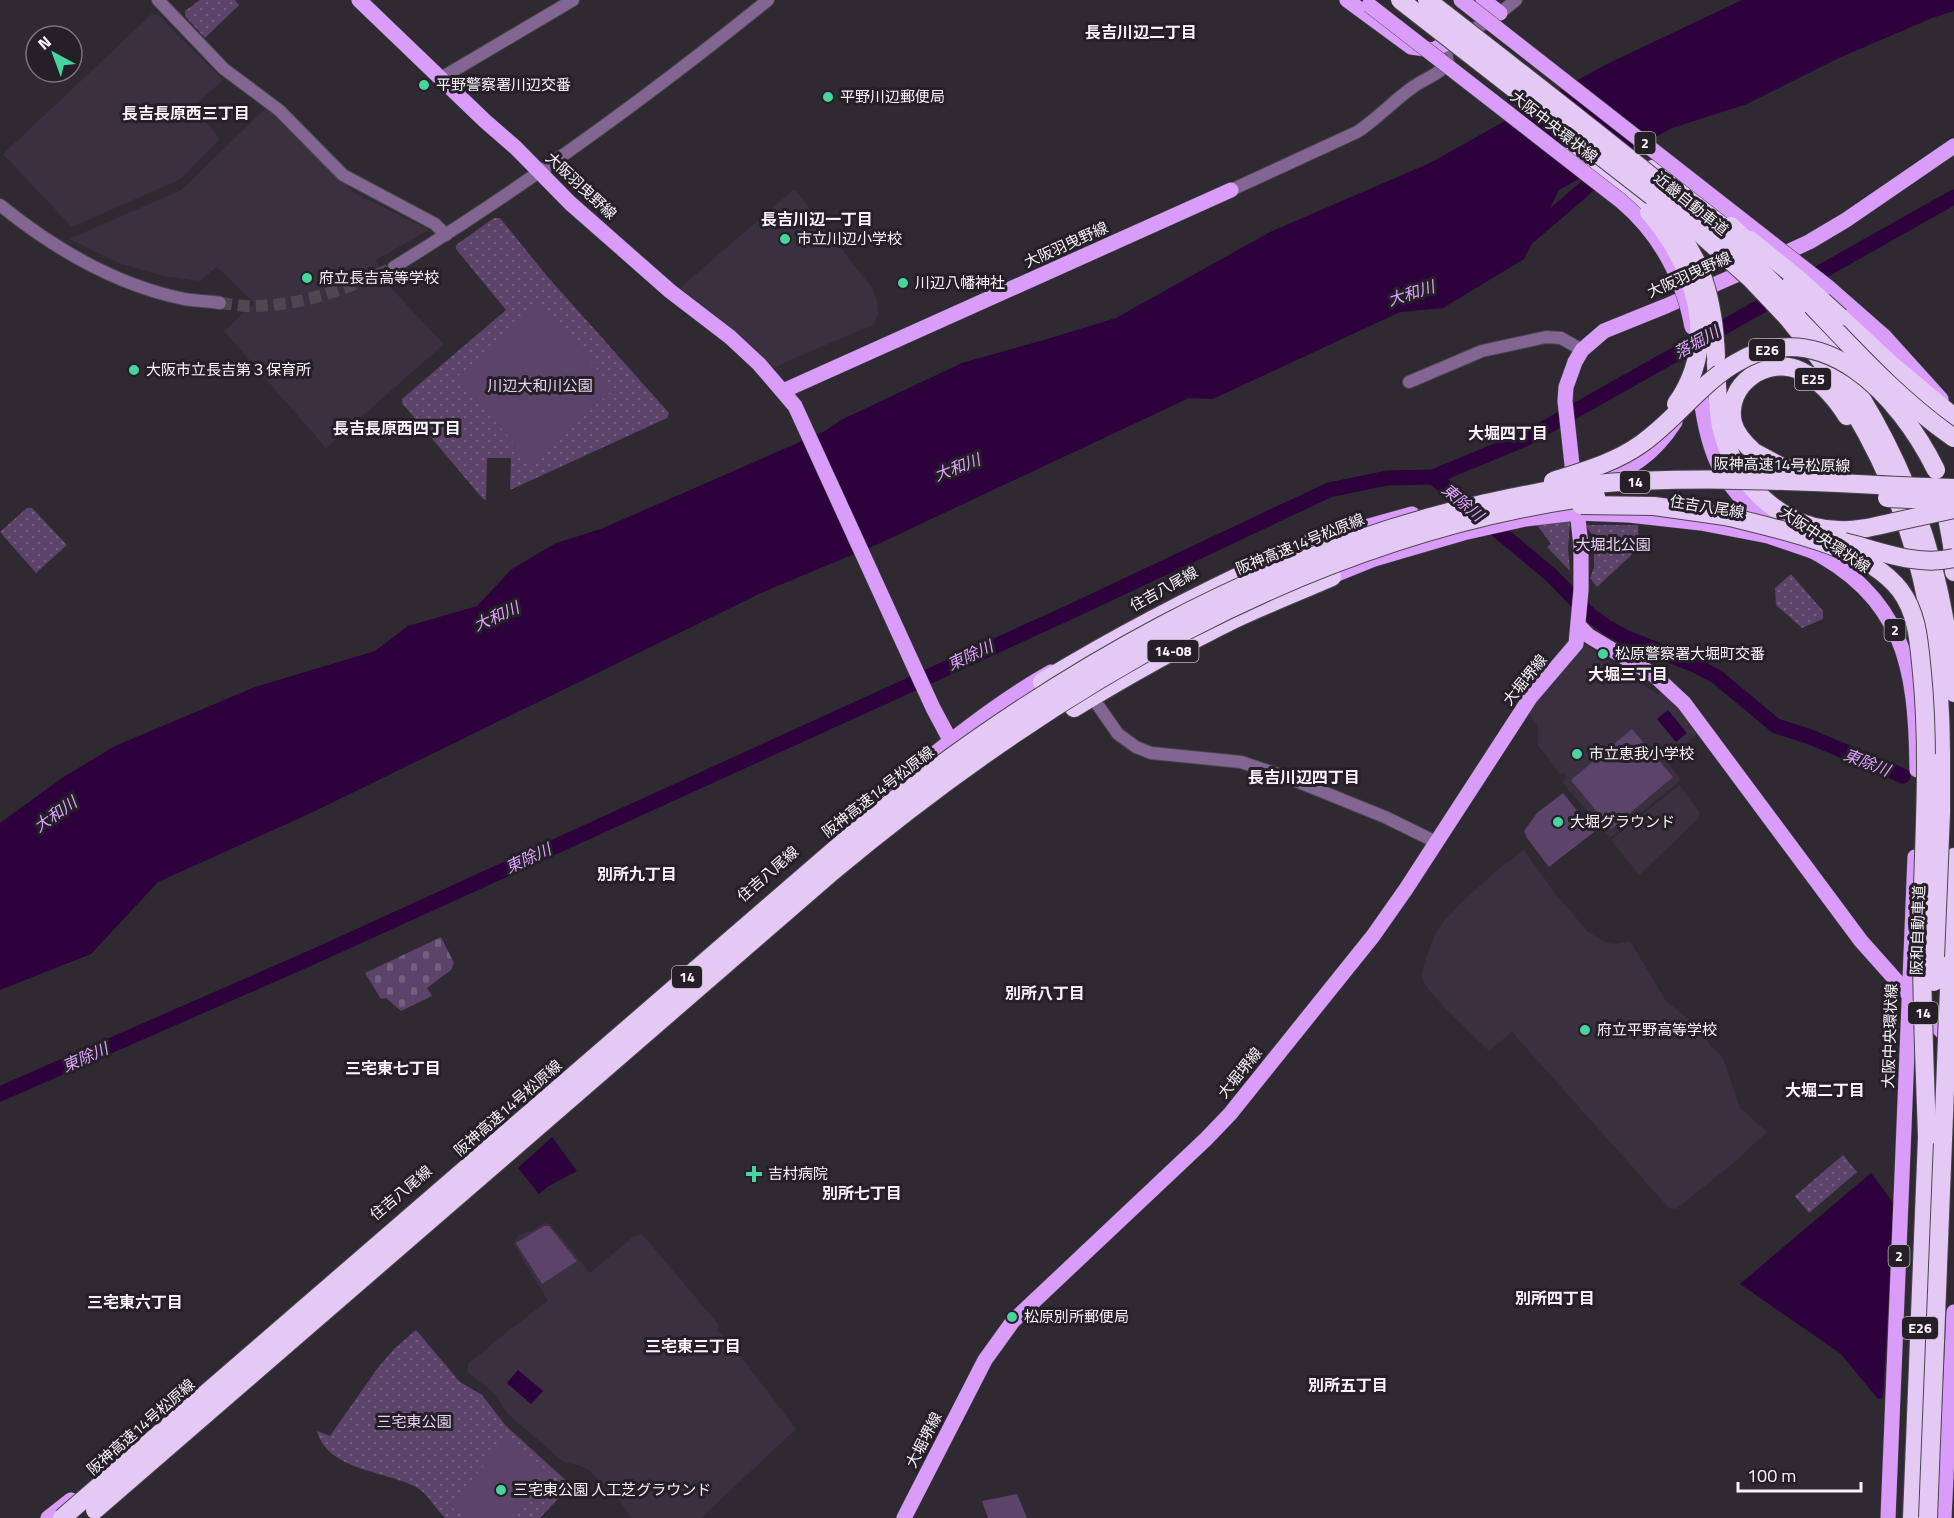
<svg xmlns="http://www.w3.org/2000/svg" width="1954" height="1518" viewBox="0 0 1954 1518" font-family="'Titillium Web','Noto Sans JP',sans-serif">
<defs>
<pattern id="cemetery-stones" width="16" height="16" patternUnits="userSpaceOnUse" patternTransform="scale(1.5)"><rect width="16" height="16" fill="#5c4369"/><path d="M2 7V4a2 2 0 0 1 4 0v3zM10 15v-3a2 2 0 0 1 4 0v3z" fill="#745f7f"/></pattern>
<pattern id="park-dots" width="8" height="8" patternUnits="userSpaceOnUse" patternTransform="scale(1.5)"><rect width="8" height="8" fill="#5c4369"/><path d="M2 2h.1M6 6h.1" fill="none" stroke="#745f7f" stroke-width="1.8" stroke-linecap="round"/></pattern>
</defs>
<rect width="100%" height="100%" fill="#2f2932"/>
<g fill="#3a303f">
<polygon points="152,14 158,15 223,80 193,107 220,139 181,179 72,227 3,154"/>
<polygon points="265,109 283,119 353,192 429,230 376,260 387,284 444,344 326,448 224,331 254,303 217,267 199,281 163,276 121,264 69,239 181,190"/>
<polygon points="793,190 796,191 873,289 877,301 878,313 875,324 781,364 775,368 740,335 680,288"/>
<polygon points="1585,644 1658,695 1661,692 1674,703 1698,733 1665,759 1681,780 1610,838 1562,782 1567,777 1564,773 1560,774 1538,745 1538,727 1528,711"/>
<polygon points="1679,785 1699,811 1699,818 1639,875 1611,840"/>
<polygon points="1524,850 1555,893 1588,932 1608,943 1616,944 1630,941 1666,1001 1700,1028 1710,1045 1723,1058 1740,1108 1767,1132 1730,1166 1676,1209 1669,1208 1512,1032 1489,1051 1444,1007 1425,985 1422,975 1424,964 1435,934 1444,921 1461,903 1497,870"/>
<polygon points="544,1223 550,1224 590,1273 633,1237 642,1234 720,1326 716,1330 726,1337 796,1429 701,1518 632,1518 613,1492 586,1468 562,1461 507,1413 495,1394 467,1372 468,1364 513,1327 548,1301 514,1244 518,1235 531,1231"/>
</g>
<polygon fill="url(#cemetery-stones)" points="441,937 454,963 451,970 427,988 432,996 401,1011 386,998 381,999 365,973"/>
<g fill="url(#park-dots)">
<polygon points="200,0 235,0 239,5 205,38 185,16 185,11"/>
<polygon points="494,218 500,218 547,276 669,413 667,418 510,490 511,458 487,458 486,500 483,499 402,403 402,399 506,310 456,249 456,245"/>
<polygon points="27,508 32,508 67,545 36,573 0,532"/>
<polygon points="1570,521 1568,549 1570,571 1547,547 1551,544 1537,525"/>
<polygon points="1585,525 1638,525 1639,548 1597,587 1590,578 1594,568 1594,537"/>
<polygon points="1791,574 1823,611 1823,619 1802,628 1776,605 1775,588"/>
<polygon points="1843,1155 1857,1172 1809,1213 1795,1196"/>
<path d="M 416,1330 L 460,1382 L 482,1395 L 506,1426 L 571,1485 L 540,1518 L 445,1518 C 436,1509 427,1493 416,1487 C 385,1471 327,1470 317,1431 L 330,1436 L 377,1369 L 394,1349 Z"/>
</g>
<g fill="#5c4369">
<polygon points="541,303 613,388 613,390 532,463 456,378"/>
<polygon points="1632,729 1673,777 1611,829 1571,780"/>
<polygon points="1563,793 1594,832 1549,867 1527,838 1524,831 1537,813"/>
<polygon points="544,1226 549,1226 577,1261 542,1284 516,1243"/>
<polygon points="507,1438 552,1475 515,1518 464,1518 450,1506"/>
<polygon points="1017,1494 1027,1518 988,1518 982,1501"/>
</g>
<g fill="#2c013c">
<polygon points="1742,0 1954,0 1954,11 1932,18 1839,58 1747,104 1672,128 1559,190 1524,259 1443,308 1400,312 1213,399 1189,398 878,544 761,593 313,812 158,882 91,954 0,990 0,823 62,778 115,746 255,687 375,651 408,626 477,606 512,569 556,543 601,529 825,431 841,420 962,363 1044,340 1116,318 1270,232 1430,163 1605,65"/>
<polygon points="1668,710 1687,733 1676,742 1657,719"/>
<polygon points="552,1137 577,1171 547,1187 539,1194 518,1168"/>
<polygon points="1871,1173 1894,1204 1883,1398 1878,1399 1841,1354 1740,1284"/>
<polygon points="518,1370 543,1391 531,1404 507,1383"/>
</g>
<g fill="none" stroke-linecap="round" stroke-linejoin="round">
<g stroke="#2c013c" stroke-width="15">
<polyline points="1527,238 1604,172"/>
<polyline points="1805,281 1954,197"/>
<polyline points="1433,477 1550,574 1589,614 1608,628 1625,637 1697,666 1717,677 1776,726 1808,736 1903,776"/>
<polyline points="0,1094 315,956 1070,612 1329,490 1387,478 1433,477 1525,439 1779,296"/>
</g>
<path stroke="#4d4750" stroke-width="12" stroke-dasharray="12 6" stroke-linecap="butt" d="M 220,303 C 232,304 245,307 257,306 C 304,305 352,287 394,267"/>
<defs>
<g id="minor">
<polyline points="158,0 224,69 279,110 343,175 435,224 446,235"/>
<polyline points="441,78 573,0"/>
<path d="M 1231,190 L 1357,132 C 1377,119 1393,101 1413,87 C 1424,79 1438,75 1448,64 L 1445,44 L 1491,20 L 1516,0"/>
<path d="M 0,205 C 53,248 116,285 184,299 C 195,301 208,301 220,303"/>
<path d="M 394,267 C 524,187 649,96 768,0"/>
<polyline points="1409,382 1482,351 1546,337 1561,338 1582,350"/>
<polyline points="1097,704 1118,734 1136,747 1151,753 1241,762 1286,777 1385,817 1436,842"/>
</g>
<g id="major">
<polyline points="359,0 485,121 516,148 570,203 670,291 730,337 759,364 795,406 933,708 956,751"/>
<polyline points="1347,0 1411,47 1433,50 1445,44"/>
<polyline points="1483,0 1500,13"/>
<polyline points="1774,258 1809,242 1846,220 1954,146"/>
<polyline points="1828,287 1885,337 1941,399"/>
<path d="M 1699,383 C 1707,450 1717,484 1773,527"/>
<polyline points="783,391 1231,190"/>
<path d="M 1597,479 C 1631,472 1657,450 1675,422"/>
<polyline points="1308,543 1412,514"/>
<path d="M 1803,546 C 1904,596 1916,665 1917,770"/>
<polyline points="1322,580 1374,559 1463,533 1525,519 1577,513 1629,515 1701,523 1768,536 1812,551"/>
<polyline points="1579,626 1589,636 1654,675 1684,703 1861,941 1952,1043"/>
<path d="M 862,815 C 920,765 985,709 1051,672"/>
<polyline points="48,1518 71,1500"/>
<polyline points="904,1518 985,1360 1013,1321 1206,1139 1230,1114 1373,936 1406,889 1530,698 1576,644 1581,590 1581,546 1565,401 1566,387 1575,362 1582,350 1604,331 1666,306 1752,268"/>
<polyline points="1888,1518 1915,857"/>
<polyline points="1944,1518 1954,1312"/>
</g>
<g id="highway">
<polyline points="1573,144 1649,212"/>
<polyline points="1652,169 1682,189 1731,226"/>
<path d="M 1797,308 C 1892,423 1942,544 1954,693"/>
<path d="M 1787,317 C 1899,451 1942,588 1941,761"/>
<polyline points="1840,317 1894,367 1954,417"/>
<path d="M 1716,362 C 1717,383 1717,405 1721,426 C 1733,481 1781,529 1839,530 C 1858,531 1876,526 1894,522"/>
<path d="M 1754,452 C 1745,444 1736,435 1733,423 C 1724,384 1768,355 1801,371 C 1820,380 1836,399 1847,416"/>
<polyline points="1943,495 1952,545 1954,572"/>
<path d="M 1042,682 C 1131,628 1222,582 1317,540"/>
<path d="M 1074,708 C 1127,676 1180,646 1235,619 C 1267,604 1300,591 1332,577"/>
<polyline points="1950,964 1954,857"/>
<polyline points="1912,1518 1927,1137"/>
</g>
</defs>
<use href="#minor" stroke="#4b454e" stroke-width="14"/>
<use href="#major" stroke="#4b454e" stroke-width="16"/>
<use href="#highway" stroke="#4b454e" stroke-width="20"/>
<use href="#minor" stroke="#826591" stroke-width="12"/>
<use href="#major" stroke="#d99cf9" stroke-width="15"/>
<use href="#highway" stroke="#e5c9f5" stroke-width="18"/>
<defs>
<g id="major-bridge">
<polyline points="1461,0 1828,287"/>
<path d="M 1369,5 L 1621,201 C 1660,234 1683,278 1692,327"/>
</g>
<g id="highway-bridge">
<polyline points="1400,0 1697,231 1751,279 1787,317"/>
<path d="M 1427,0 C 1503,59 1578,117 1652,177 C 1703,219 1753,260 1797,308"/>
<path d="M 1649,212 C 1695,266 1721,341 1676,404"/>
<path d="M 1662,215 C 1703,253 1714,304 1716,357"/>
<polyline points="1731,226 1756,250"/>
<polyline points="1750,240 1797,278 1840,317"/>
<path d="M 1791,284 C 1843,337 1892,395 1954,438"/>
<polyline points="1754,452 1780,466 1820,474"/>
<path d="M 1553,481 C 1584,471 1614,463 1641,444 C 1674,421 1699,385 1734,364 C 1822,310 1900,397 1936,470"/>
<polyline points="1887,498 1954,501"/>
<polyline points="1581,505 1654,506 1732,517"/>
<path d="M 1723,515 C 1777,530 1864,544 1900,590 C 1918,614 1919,644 1922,673 C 1931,764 1922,855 1922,946 C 1922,1009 1925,1073 1927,1137"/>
<polyline points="1894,522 1954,509"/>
<path d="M 1844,542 C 1880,551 1917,567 1954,558"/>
<polyline points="1934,982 1941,813 1941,761"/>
<path d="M 95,1510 L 832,872 C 1050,690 1308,534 1596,496"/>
<path d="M 62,1518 L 870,819 C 1049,676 1261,553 1486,503 C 1519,496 1551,489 1584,485 C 1707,473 1831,484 1954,488"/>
<polyline points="1928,1518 1950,964"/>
</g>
</defs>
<use href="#major-bridge" stroke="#4b454e" stroke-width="16" stroke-linecap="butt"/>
<use href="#highway-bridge" stroke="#4b454e" stroke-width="20" stroke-linecap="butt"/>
<use href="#major-bridge" stroke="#d99cf9" stroke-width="15"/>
<use href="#highway-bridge" stroke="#e5c9f5" stroke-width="18"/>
</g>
<g fill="#47d49e" stroke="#251f28" stroke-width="2">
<circle cx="424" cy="85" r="6"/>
<circle cx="828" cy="97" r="6"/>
<circle cx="785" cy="239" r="6"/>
<circle cx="307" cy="278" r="6"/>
<circle cx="903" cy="283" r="6"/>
<circle cx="134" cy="370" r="6"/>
<circle cx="1603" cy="654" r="6"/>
<circle cx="1577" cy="754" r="6"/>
<circle cx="1558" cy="822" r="6"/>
<circle cx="1585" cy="1030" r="6"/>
<path d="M751 1165h6v6h6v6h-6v6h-6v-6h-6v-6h6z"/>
<circle cx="1012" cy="1317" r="6"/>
<circle cx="501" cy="1490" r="6"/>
</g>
<g text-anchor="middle" stroke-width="6" stroke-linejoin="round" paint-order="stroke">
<g fill="#251f28" stroke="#b8b3ba" stroke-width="1.5">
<rect x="1634.5" y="132" width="21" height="22" rx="4.5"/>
<rect x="1749" y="339" width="36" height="22" rx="4.5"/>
<rect x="1795" y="368" width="36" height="22" rx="4.5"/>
<rect x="1620" y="471" width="30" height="22" rx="4.5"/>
<rect x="1884.5" y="619" width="21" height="22" rx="4.5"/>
<rect x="1147.5" y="640" width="51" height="22" rx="4.5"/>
<rect x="672" y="966" width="30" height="22" rx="4.5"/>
<rect x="1908" y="1002" width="30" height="22" rx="4.5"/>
<rect x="1888.5" y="1245" width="21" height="22" rx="4.5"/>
<rect x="1902" y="1317" width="36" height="22" rx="4.5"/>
</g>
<g font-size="14" font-weight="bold" fill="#f7f3f9">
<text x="1645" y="148">2</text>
<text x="1767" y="355">E26</text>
<text x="1813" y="384">E25</text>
<text x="1635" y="487">14</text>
<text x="1895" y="635">2</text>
<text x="1173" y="656">14-08</text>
<text x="687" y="982">14</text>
<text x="1923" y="1018">14</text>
<text x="1899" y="1261">2</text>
<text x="1920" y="1333">E26</text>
</g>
<g font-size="15" fill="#f7f3f9" stroke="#251f28" text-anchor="start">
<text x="436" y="90">平野警察署川辺交番</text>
<text x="840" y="102">平野川辺郵便局</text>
<text x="797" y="244">市立川辺小学校</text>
<text x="319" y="283">府立長吉高等学校</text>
<text x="915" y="288">川辺八幡神社</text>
<text x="146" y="375">大阪市立長吉第３保育所</text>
<text x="1615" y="659">松原警察署大堀町交番</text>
<text x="1589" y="759">市立恵我小学校</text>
<text x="1570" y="827">大堀グラウンド</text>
<text x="1597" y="1035">府立平野高等学校</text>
<text x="768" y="1179">吉村病院</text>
<text x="1024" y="1322">松原別所郵便局</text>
<text x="513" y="1495">三宅東公園 人工芝グラウンド</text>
</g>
<g font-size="15" fill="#f7f3f9" stroke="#251f28">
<text transform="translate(1554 127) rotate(38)" y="5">大阪中央環状線</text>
<text transform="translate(581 186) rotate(43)" y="5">大阪羽曳野線</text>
<text transform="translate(1691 204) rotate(39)" y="5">近畿自動車道</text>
<text transform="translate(1066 245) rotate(-24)" y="5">大阪羽曳野線</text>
<text transform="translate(1689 275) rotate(-24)" y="5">大阪羽曳野線</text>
<text transform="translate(1782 465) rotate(1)" y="5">阪神高速14号松原線</text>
<text transform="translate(1707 507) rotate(9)" y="5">住吉八尾線</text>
<text transform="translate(1825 540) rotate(34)" y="5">大阪中央環状線</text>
<text transform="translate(1300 544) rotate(-22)" y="5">阪神高速14号松原線</text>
<text transform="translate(1164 589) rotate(-29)" y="5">住吉八尾線</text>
<text transform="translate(1525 680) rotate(-51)" y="5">大堀堺線</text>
<text transform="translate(878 792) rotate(-38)" y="5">阪神高速14号松原線</text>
<text transform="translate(768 874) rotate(-41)" y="5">住吉八尾線</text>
<text transform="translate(1918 930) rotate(-88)" y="5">阪和自動車道</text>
<text transform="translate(1890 1036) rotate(-88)" y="5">大阪中央環状線</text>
<text transform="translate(1240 1073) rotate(-51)" y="5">大堀堺線</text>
<text transform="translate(508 1108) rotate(-41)" y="5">阪神高速14号松原線</text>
<text transform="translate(401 1193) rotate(-40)" y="5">住吉八尾線</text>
<text transform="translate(141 1427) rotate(-41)" y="5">阪神高速14号松原線</text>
<text transform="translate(924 1440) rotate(-63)" y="5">大堀堺線</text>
</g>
<g font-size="15" fill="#e9d2f6" stroke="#251f28">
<text x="540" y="391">川辺大和川公園</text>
<text x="1613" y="550">大堀北公園</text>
<text x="414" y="1427">三宅東公園</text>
</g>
<g font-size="16" font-weight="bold" fill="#f7f3f9" stroke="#251f28">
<text x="1141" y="38">長吉川辺二丁目</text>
<text x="186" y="119">長吉長原西三丁目</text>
<text x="817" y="225">長吉川辺一丁目</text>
<text x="397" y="434">長吉長原西四丁目</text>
<text x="1508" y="439">大堀四丁目</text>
<text x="1628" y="680">大堀三丁目</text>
<text x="1304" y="783">長吉川辺四丁目</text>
<text x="637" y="880">別所九丁目</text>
<text x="1045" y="999">別所八丁目</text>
<text x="393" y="1074">三宅東七丁目</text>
<text x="1825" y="1096">大堀二丁目</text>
<text x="862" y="1199">別所七丁目</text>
<text x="1555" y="1304">別所四丁目</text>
<text x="135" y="1308">三宅東六丁目</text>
<text x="693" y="1352">三宅東三丁目</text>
<text x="1348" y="1391">別所五丁目</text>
</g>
<g font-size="16" font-style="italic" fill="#dea3fc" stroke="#251f28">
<text transform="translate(1411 293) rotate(-18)" y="6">大和川</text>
<text transform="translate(1696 342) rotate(-29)" y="6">落堀川</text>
<text transform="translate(957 467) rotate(-21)" y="6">大和川</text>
<text transform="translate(1463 502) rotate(40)" y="6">東除川</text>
<text transform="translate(496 616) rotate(-24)" y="6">大和川</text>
<text transform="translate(970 655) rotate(-25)" y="6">東除川</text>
<text transform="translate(1867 762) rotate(21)" y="6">東除川</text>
<text transform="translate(55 814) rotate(-35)" y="6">大和川</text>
<text transform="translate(528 858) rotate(-25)" y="6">東除川</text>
<text transform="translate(85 1057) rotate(-24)" y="6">東除川</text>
</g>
</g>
<g transform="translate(54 54) rotate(319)"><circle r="28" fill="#251f28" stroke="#79747c" stroke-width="1.5"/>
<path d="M0-4.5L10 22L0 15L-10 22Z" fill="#47d49e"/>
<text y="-9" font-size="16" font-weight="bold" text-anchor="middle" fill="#f7f3f9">N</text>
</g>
<path d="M1738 1482v9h123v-9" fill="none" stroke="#f7f3f9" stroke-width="3"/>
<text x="1747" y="1482" font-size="18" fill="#f7f3f9" stroke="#251f28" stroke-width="4.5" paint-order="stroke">100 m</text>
</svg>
